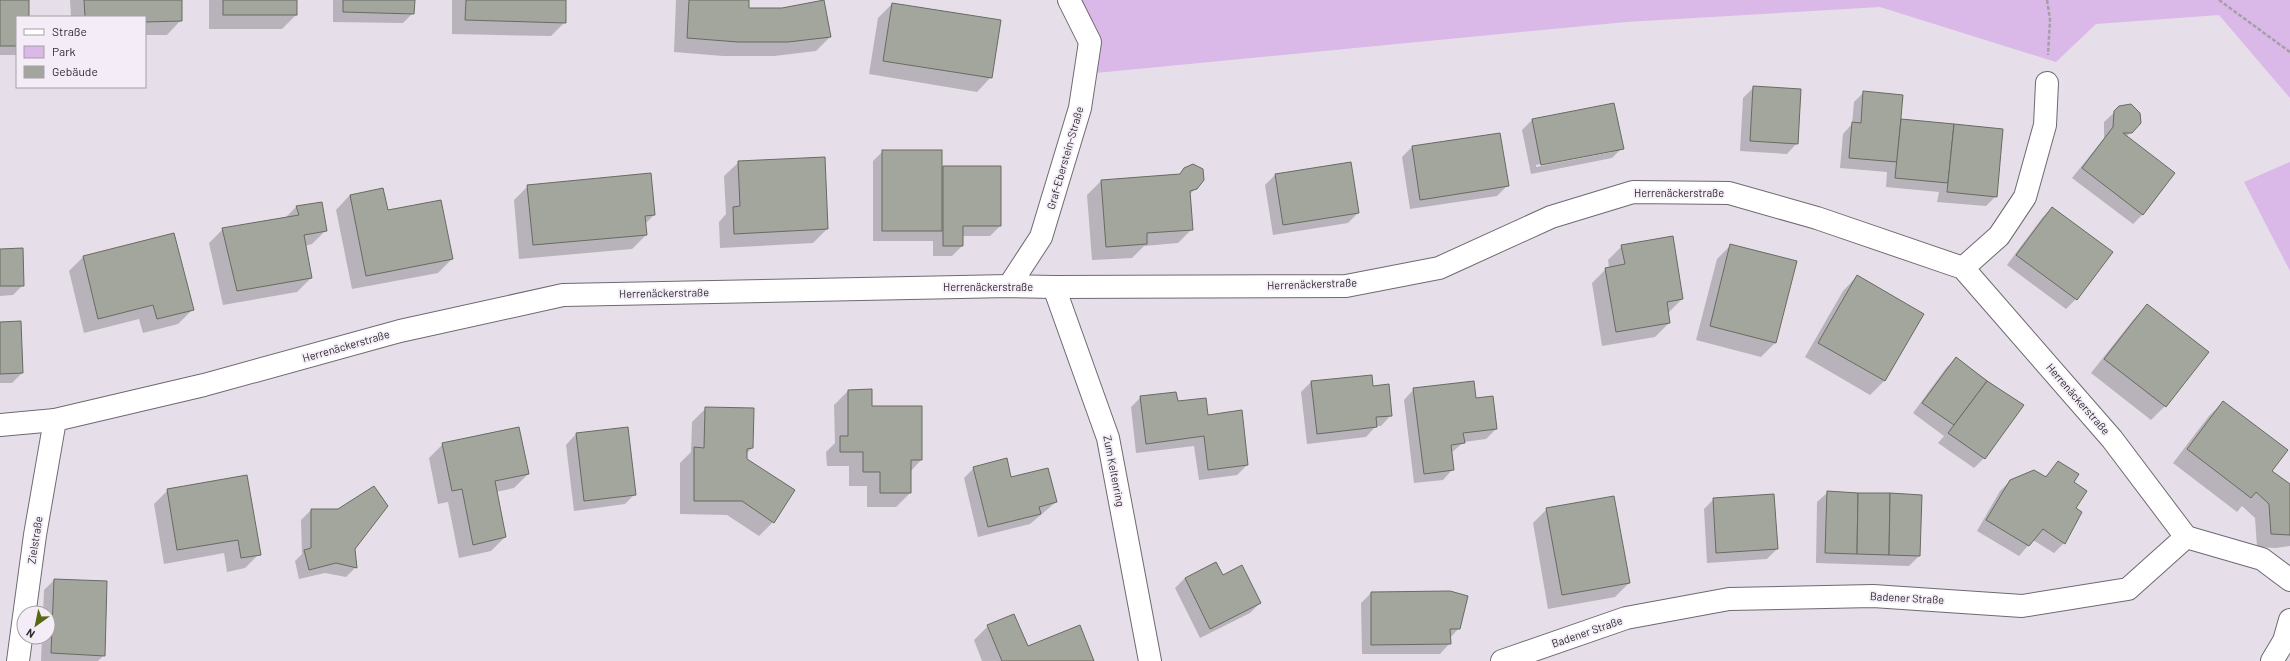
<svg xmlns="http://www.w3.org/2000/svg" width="2290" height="661" viewBox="0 0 2290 661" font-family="Barlow,sans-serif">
<rect width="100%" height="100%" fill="#e6dfe9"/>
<g fill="#dab8e8">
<polygon points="1066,0 2290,0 2290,98 2219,15 2096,24 2056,62 1880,7 1626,22 1085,74"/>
<polygon points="2290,162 2290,271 2244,182"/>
</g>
<g fill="#0003" fill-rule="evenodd">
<polygon points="0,0 28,0 28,17 17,17 17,55 0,55"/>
<polygon points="70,0 181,0 181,20 167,35 145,35 145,17 71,17"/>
<polygon points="209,0 296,0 296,15 282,29 209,29"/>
<polygon points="333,0 414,0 413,13 403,23 333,22"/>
<polygon points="452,0 565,0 565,22 551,36 452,34"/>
<polygon points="676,0 748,0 748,9 830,37 816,51 774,56 723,56 674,52"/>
<polygon points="892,4 991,77 977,92 869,74 878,18"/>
<polygon points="1753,88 1797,143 1787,154 1740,151 1743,98"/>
<polygon points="1864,92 1900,120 2002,130 1996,196 1986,206 1937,202 1939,192 1886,187 1887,172 1840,168 1843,134 1852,124 1854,102"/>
<polygon points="2120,107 2140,123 2126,137 2143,214 2133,224 2072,178 2104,138 2104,122"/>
<path d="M 1532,120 L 1622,148 L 1612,158 L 1531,174 L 1522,130 ZM 1612,150 L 1612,152 L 1536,167 L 1536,165 Z"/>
<polygon points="1412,147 1507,186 1497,196 1410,209 1402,157"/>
<polygon points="883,151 942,166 1000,167 1000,226 990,236 962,236 962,246 952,256 933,256 933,241 873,241 873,161"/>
<polygon points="739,162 827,229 813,243 720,248 719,222 726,214 724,176"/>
<polygon points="1350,164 1358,213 1348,223 1273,235 1265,185 1275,175"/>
<polygon points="1185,169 1196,188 1189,195 1192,229 1178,243 1144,246 1132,258 1092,260 1087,195 1101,181 1178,175"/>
<polygon points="528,186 654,215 645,224 646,235 632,249 519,259 514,200"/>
<polygon points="350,195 387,211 452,259 438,273 352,289 336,210"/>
<polygon points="297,206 326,230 312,244 305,246 311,278 297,292 223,305 209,243 223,229 285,218"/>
<polygon points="2052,208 2076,299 2066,309 2007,265 2042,218"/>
<polygon points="173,235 192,310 178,324 143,333 139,319 84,333 69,271 83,257"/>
<polygon points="1731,245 1795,262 1775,343 1761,357 1696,340 1717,259"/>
<polygon points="1622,246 1682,299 1668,313 1669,323 1655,337 1602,346 1592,283 1606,269 1609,268 1608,260"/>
<polygon points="0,250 23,285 13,295 0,296"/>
<polygon points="1857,276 1923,315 1884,381 1870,395 1805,357 1843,291"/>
<polygon points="2147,305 2165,406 2151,420 2091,373 2133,320"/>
<polygon points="0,323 22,373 12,383 0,383"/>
<polygon points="1956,358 2022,405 1984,458 1974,468 1938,443 1944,436 1913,413 1946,368"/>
<polygon points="1311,382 1372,387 1391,415 1381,426 1376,426 1366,437 1307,444 1301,392"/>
<polygon points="1414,389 1475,399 1496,429 1486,439 1464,442 1451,453 1453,469 1443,480 1414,483 1404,400"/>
<polygon points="848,391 871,407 921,460 910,472 910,493 896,507 867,507 867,486 849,486 849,466 827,466 826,452 835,443 834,405"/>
<polygon points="1141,397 1177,402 1207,416 1247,465 1237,475 1199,480 1194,446 1136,453 1131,407"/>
<polygon points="2223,402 2271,471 2290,485 2290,546 2276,548 2257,547 2255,518 2242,506 2237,512 2173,463 2209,416"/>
<polygon points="706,408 752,448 746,454 746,460 773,522 759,536 727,515 680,514 680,463 691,452 692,422"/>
<polygon points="576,434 635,494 625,504 574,511 566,445"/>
<polygon points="443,444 528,474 514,488 496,492 505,537 491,551 459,558 448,502 438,504 429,458"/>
<polygon points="2059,462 2073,483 2075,509 2064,543 2054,553 2033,540 2019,556 1977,531 2000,491 2010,481 2045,477"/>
<polygon points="974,468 1010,478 1056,502 1030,524 978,537 964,478"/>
<polygon points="168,490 259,554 245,568 227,572 224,553 164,564 154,504"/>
<polygon points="1828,492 1919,556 1909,566 1816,563 1817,502"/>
<polygon points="1714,499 1777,549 1767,559 1707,563 1704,509"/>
<polygon points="1547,509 1629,583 1615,597 1548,609 1533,523"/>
<polygon points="311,510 338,510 354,549 356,567 346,577 325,573 299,579 295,561 302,554 301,520"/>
<polygon points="1222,576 1260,603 1250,613 1200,638 1175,588 1185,578"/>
<polygon points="54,580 104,655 98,661 41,661 42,637 48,637 48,613 43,613 44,590"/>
<polygon points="1371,593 1459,628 1450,638 1450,643 1440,654 1362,654 1361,603"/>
<polygon points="988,626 1027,648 1093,661 982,661 974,640"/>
</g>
<g fill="#a3a69c" stroke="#686b61">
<polygon points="0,0 29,0 29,17 17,17 17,46 0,46"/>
<polygon points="84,0 182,0 182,21 145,22 145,17 85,17"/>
<rect x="223" y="0" width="74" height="15"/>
<polygon points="343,0 415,0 414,14 343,12"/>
<polygon points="466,0 566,0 566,23 465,20"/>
<polygon points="689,0 749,0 749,8 782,8 824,0 831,37 788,42 738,42 687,38"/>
<polygon points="892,3 1001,20 992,78 883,61"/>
<polygon points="1753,86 1801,89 1798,144 1750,141"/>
<polygon points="1863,91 1903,95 1897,162 1849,158 1852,122 1861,123"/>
<polygon points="1614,103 1624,149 1541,165 1532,119"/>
<polygon points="2131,104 2140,113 2141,123 2132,133 2123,133 2175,173 2143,215 2082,168 2113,127 2114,111 2119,106"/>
<polygon points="1901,119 1954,124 1948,183 1895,178"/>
<polygon points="1954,124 2003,129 1997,197 1947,192"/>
<polygon points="1500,133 1509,186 1420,200 1412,146"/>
<rect x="882" y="150" width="60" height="81"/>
<polygon points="825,157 828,229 734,234 733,207 740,206 738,161"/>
<polygon points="1351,162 1359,213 1283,225 1275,174"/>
<polygon points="1193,164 1203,169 1204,180 1197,189 1190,191 1193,230 1147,233 1147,244 1106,247 1101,180 1180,174 1184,168"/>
<polygon points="943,166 1001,166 1001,226 963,226 963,246 943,246"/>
<polygon points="651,173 655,215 645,216 647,235 533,245 527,185"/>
<polygon points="383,188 388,210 441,200 453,259 366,276 350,195"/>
<polygon points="322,202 327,231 304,235 312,278 237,291 222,228 299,215 296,206"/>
<polygon points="2052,207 2113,252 2077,300 2016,255"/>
<polygon points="174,233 194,310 157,319 153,305 98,319 83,256"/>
<polygon points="1673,236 1683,299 1667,302 1670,323 1616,332 1605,268 1625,264 1621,245"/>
<polygon points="1730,244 1797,261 1776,343 1710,326"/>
<polygon points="23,248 24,286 0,286 0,249"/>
<polygon points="1857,275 1924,314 1885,381 1818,343"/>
<polygon points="2147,304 2209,352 2166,407 2104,359"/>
<polygon points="21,321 23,373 0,374 0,322"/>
<polygon points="1956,357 1987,381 1954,425 1922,403"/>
<polygon points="1372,375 1373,386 1389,384 1392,416 1376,417 1377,427 1317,434 1311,381"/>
<polygon points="1474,381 1476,398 1493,396 1497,429 1463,433 1465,443 1451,445 1454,470 1424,474 1413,388"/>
<polygon points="1987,381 2024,405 1985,459 1948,433"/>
<polygon points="872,389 872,406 922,406 922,460 911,460 911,493 880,493 880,472 863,472 863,452 840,452 840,436 848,436 848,390"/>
<polygon points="1176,392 1178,401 1206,398 1208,415 1242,410 1248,465 1208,470 1204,436 1146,444 1140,396"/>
<polygon points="2223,401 2288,450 2272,471 2290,484 2290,535 2271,534 2269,504 2256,492 2251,498 2187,449"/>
<polygon points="705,407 754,408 753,448 747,449 747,459 795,490 774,523 742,501 694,501 694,447 704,448"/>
<polygon points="519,427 529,474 495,481 506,537 473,545 462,489 452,491 442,443"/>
<polygon points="628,427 636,495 584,501 576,433"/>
<polygon points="1007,458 1011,477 1048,468 1057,502 1039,507 1041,514 988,527 973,467"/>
<polygon points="2058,461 2079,474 2074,482 2087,491 2076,508 2082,512 2065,544 2043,529 2029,546 1986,520 2010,480 2034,470 2046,477"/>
<polygon points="247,475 261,555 241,558 238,540 177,550 167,489"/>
<polygon points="374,486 388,506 355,549 357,568 336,563 309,570 304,550 311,548 311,509 338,509"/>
<polygon points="1827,491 1858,493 1857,554 1825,553"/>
<polygon points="1858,493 1890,493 1889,555 1857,554"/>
<polygon points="1890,493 1922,495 1920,556 1889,555"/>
<polygon points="1774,494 1778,549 1716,553 1713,498"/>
<polygon points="1614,496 1630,583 1562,595 1546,508"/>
<polygon points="1216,562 1223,575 1242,565 1261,603 1210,629 1185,578"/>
<polygon points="54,579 107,581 105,656 51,653"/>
<polygon points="1450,591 1468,596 1460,629 1450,629 1451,644 1371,645 1371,592"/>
<polygon points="1014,614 1028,646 1080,625 1094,661 1002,661 987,625"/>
</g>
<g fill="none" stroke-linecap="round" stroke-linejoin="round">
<defs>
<g id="minor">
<polyline points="1963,268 1999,236 2025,197 2045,125 2047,83"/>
<polyline points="1009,286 1041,237 1080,108 1090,42 1069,0"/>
<polyline points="1054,287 1108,438 1150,661"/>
<polyline points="0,425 55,420 204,385 400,331 563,295 1009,286 1054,287 1346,286 1439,268 1551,217 1633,192 1729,193 1817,218 1963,268 2112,439 2186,537"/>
<polyline points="18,661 35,535 55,420"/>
<polyline points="1502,661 1626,618 1729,599 1873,596 2022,606 2128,589 2186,537 2262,559 2290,580"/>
<polyline points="2272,661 2284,641 2290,620"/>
</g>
</defs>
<use href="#minor" stroke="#6f6971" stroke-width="24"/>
<g stroke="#a5a0a7" stroke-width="2.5" stroke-dasharray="4 2" stroke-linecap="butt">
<polyline points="2047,0 2050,19 2048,55"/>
<polyline points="2219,0 2290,52"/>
</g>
<use href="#minor" stroke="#fff" stroke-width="22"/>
</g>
<g text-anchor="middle" stroke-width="3.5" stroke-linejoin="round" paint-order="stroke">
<g font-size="11" fill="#2e2c30" stroke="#f4edf7">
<text transform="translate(1065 158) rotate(-74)" y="4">Graf-Eberstein-Straße</text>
<text x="1679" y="197">Herrenäckerstraße</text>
<text transform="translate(1312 284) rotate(-2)" y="4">Herrenäckerstraße</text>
<text x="988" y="291">Herrenäckerstraße</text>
<text transform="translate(664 293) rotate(-1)" y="4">Herrenäckerstraße</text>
<text transform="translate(346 346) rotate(-16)" y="4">Herrenäckerstraße</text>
<text transform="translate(2078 399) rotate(49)" y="4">Herrenäckerstraße</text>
<text transform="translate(1114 471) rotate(79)" y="4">Zum Keltenring</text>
<text transform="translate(35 540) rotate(-81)" y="4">Zielstraße</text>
<text transform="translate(1907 598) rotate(3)" y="4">Badener Straße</text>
<text transform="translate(1587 632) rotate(-19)" y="4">Badener Straße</text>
</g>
</g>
<rect x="16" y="16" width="130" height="72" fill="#f4edf7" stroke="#a5a0a7"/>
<rect x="24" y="29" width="20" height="6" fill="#ffffff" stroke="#a5a0a7"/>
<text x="52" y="36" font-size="12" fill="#2e2c30">Straße</text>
<rect x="24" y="46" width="20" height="12" fill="#dab8e8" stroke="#a5a0a7"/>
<text x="52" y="56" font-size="12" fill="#2e2c30">Park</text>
<rect x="24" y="66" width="20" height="12" fill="#a3a69c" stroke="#a5a0a7"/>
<text x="52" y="76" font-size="12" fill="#2e2c30">Gebäude</text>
<g transform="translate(36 625) rotate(213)"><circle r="19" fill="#f4edf7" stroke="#a5a0a7"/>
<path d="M0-3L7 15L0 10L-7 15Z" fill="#586912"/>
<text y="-6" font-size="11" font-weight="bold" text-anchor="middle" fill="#2e2c30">N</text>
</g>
</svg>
